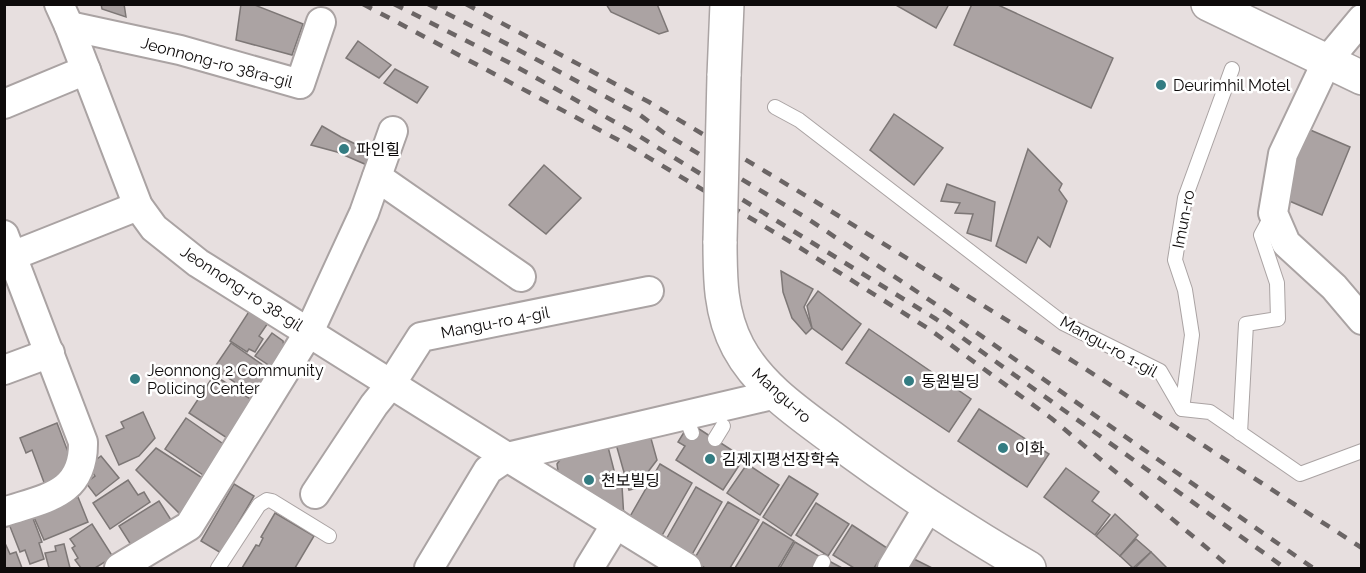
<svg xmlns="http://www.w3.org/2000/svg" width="1366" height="573" viewBox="0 0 1366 573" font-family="Raleway,'Noto Sans KR',sans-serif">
<rect width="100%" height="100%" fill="#e7dfdf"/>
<g fill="#aba3a3" stroke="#7d7776" stroke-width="1.5">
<polygon points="101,4 124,4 126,17 102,9"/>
<polygon points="241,4 252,4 303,24 292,55 236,40"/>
<polygon points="606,4 657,4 668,31 659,34 611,12"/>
<polygon points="894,4 949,4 936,28"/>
<polygon points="972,4 996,4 1113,58 1091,108 954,45"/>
<polygon points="358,41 391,65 379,78 346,58"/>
<polygon points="395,69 428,87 417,103 384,83"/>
<polygon points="894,114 943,148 914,185 870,150"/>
<polygon points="322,126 341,137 378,155 367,165 337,152 311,145"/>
<polygon points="1308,129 1350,147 1322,215 1280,197"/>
<polygon points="1028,149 1062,184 1059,190 1067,201 1050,247 1038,237 1026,263 996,246"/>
<polygon points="544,165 581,198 546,234 509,205"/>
<polygon points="947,184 995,202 991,241 967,233 973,214 955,213 960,203 941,201"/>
<polygon points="781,271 813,289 804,307 812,328 806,334 792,318 783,292"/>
<polygon points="818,291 861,324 842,350 812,328 807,306"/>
<polygon points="250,310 268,323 259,336 263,339 255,352 249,349 247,352 230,341"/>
<polygon points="869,329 971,399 949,432 846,363"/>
<polygon points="272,333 283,341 285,351 273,368 255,356"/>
<polygon points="231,343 276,374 259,399 214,368"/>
<polygon points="214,375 255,402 230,440 189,413"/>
<polygon points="979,409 1049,454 1027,487 958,441"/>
<polygon points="143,412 155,438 139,456 119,465 106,436 124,428 121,422"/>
<polygon points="186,418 229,448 209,479 165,449"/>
<polygon points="57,423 76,473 45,485 32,450 26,453 20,438"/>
<polygon points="696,427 744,458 723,490 676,460 685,446 678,442 686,429"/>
<polygon points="650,435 657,460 641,481 642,487 629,490 616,444"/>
<polygon points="607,443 618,486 622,486 624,519 561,479 558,471 557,464 562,457"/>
<polygon points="156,448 204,479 180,514 136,470"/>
<polygon points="101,456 119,478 96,496 86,483 95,476 88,466"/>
<polygon points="660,464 692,483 660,539 628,520"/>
<polygon points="747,464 779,485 760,515 727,493"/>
<polygon points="1066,468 1099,492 1092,501 1110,515 1095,535 1044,497"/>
<polygon points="789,476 818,494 791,536 763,517"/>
<polygon points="128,480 138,495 144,492 150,502 110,529 93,503"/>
<polygon points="234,484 254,496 221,553 201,541"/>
<polygon points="696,487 722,502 690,558 664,543"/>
<polygon points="78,497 88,522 44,540 33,515"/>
<polygon points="159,501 173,523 133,548 119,526"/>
<polygon points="728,502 759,520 730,568 705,568 693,561"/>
<polygon points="816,503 849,524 828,556 796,535"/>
<polygon points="275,513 314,536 295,568 242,568 256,545 259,546 263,538 261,537"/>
<polygon points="1115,514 1138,535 1120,556 1096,536"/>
<polygon points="32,516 42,542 39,543 44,559 30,564 25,550 20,552 9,524"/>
<polygon points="763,522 794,541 778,568 735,568"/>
<polygon points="92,524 113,557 95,568 81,568 75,560 78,558 72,548 75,546 70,539"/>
<polygon points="852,525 887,548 874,568 854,568 833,555"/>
<polygon points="1136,539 1151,552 1133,568 1120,556"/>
<polygon points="4,541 10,554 16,552 22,568 4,568"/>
<polygon points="795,542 822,558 816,568 780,568"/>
<polygon points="64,544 70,568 49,568 45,553 56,551 55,546"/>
<polygon points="1151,552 1167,568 1135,568"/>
<polygon points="912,558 932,568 906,568"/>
<polygon points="829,561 842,568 825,568"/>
</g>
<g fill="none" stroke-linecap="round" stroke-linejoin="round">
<defs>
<g id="lane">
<polyline points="775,107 799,120 1063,323 1160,371 1182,409 1210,412 1300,474 1362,451"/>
<polyline points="1182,409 1192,335 1185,290 1175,260 1185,198 1232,69"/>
<polyline points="685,416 692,433"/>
<polyline points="1240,433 1246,324 1278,319 1277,283 1261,235 1273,213"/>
<polyline points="715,439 723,426"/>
<polyline points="218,568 259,505 267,500 272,501 329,536"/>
<polyline points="820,568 823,562"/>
</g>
<g id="street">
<polyline points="59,4 69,26 138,206 154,228 198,263 507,457 776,394"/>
<polyline points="1362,19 1327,61 1283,154 1273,213 1286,243 1334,287 1362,320"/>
<polyline points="69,26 180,50 300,84 321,22"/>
<polyline points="4,104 86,70"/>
<polyline points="377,177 521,277"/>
<path d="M 4,235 L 83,442 C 84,495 45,498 4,512"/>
<polyline points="4,252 12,256 138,206"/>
<polyline points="4,370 50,353"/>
<polyline points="315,494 374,405 391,384 421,337 649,291"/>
<polyline points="119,568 189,526 309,332 364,213 393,131"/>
<polyline points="429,568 488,470 507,457 687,568"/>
<polyline points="589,568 616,524"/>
<polyline points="892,568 929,506"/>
</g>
<polyline id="secondary" points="1208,4 1362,78"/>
<g id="primary">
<polyline points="724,76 727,4"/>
<path d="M 720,241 C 720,278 720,313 738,347 C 761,390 805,417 843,446 C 903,490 965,531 1029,568"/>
</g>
</defs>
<use href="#lane" stroke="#aaa3a3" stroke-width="16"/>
<use href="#street" stroke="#aaa3a3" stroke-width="32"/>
<use href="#secondary" stroke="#aaa3a3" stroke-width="36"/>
<use href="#primary" stroke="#aaa3a3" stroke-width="36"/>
<use href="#lane" stroke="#fff" stroke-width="14"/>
<use href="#street" stroke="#fff" stroke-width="28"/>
<use href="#secondary" stroke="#fff" stroke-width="33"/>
<use href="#primary" stroke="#fff" stroke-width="33"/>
<g stroke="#6b6565" stroke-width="4.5" stroke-dasharray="10 10" stroke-linecap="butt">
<polyline points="363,4 624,143 794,244 929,329 1051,418 1231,568"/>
<polyline points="394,4 508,62 631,131 936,319 1285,568"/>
<polyline points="428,4 515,48 640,115 664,133 805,217 943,309 1313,568"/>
<polyline points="466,4 649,102 813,200 1084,368 1362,548"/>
</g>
<defs>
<polyline id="primary-bridge" points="720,241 724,76"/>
</defs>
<use href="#primary-bridge" stroke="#aaa3a3" stroke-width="36" stroke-linecap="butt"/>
<use href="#primary-bridge" stroke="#fff" stroke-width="33"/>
</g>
<g fill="#337c82" stroke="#fff" stroke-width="2">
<circle cx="1161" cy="85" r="6"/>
<circle cx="344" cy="149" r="6"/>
<circle cx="135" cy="379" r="6"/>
<circle cx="909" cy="381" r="6"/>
<circle cx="1003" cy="448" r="6"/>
<circle cx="710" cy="459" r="6"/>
<circle cx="589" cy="480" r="6"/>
</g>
<g text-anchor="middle" stroke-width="5" stroke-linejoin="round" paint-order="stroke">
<g font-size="16" fill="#0e0b0b" stroke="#fff">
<text transform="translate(217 62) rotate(15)" y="6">Jeonnong-ro 38ra-gil</text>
<text transform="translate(1183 219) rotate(-79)" y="6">Imun-ro</text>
<text transform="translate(242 288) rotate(33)" y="6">Jeonnong-ro 38-gil</text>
<text transform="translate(495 322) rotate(-11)" y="6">Mangu-ro 4-gil</text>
<text transform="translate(1109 346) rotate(29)" y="6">Mangu-ro 1-gil</text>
<text transform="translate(782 395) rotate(42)" y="6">Mangu-ro</text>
</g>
<g font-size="16" fill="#0e0b0b" stroke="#fff" text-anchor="start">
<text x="1173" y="91">Deurimhil Motel</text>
<text x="356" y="155">파인힐</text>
<text x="147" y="376">Jeonnong 2 Community<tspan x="147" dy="18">Policing Center</tspan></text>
<text x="921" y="387">동원빌딩</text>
<text x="1015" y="454">이화</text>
<text x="722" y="465">김제지평선장학숙</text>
<text x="601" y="486">천보빌딩</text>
</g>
</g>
<rect width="1366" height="573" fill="none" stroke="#0e0b0b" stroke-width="12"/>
</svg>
